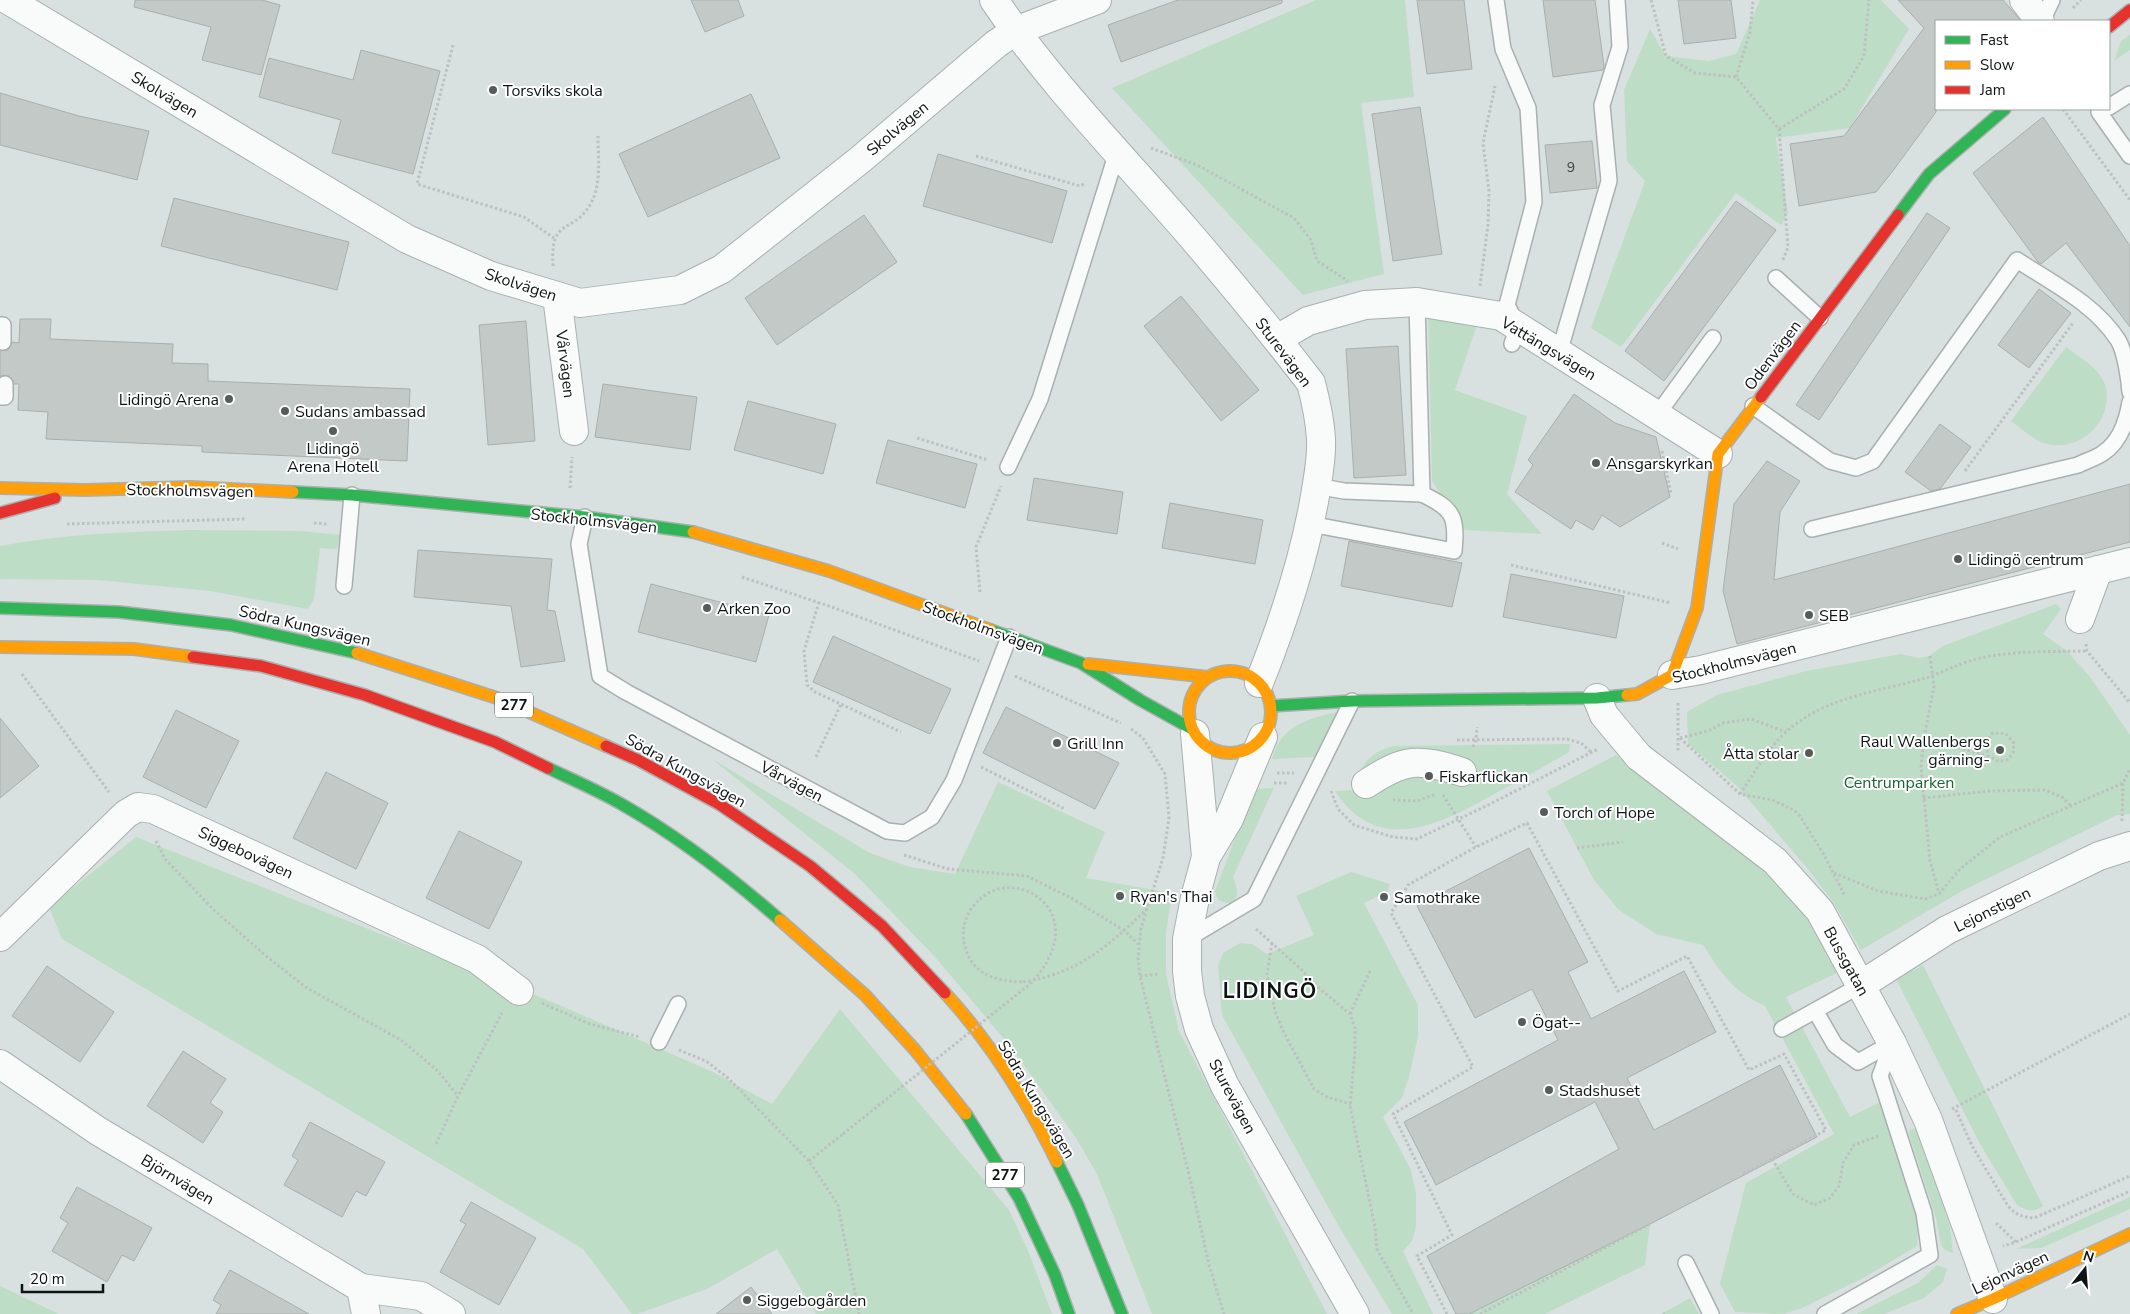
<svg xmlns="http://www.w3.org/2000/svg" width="2130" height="1314" viewBox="0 0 2130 1314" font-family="'Nunito Sans',sans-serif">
<rect width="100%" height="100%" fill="#d8e1e0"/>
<g fill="#beddc6">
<polygon points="1316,0 1405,0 1414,97 1361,103 1384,274 1303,295 1112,88"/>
<polygon points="1760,0 1881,0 1909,29 1850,128 1776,138 1788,213 1781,225 1736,193 1621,347 1591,328 1645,181 1627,161 1624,90 1650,29 1666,56 1709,61 1736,54"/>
<polygon points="2130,35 2130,50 2114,61 2121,41"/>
<polygon points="1428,313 1478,322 1455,390 1527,416 1507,494 1542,534 1465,530 1432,481"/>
<path d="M 2066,347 C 2080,358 2102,369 2106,388 C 2113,425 2074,457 2039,441 C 2030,437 2020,427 2011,421 Z"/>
<path d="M 189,530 L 301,531 L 340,535 L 337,549 L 320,548 L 314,599 L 308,609 L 210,591 L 98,580 L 0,579 L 0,546 C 62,534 126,532 189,530 Z"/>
<polygon points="2056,604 2061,609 2043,634 2067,651 2090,677 2130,735 2130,814 2117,815 1962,891 1861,950 1833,902 1808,869 1737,786 1688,744 1687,712 1717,695 1806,671 1901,654 1919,658 1929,656 1943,646"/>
<path d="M 1339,712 L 1317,757 L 1272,759 C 1274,753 1276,745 1280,741 C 1293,722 1317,716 1339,712 Z"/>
<path d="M 1570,744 L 1569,752 C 1545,766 1521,780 1496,793 C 1443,823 1378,858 1335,791 L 1353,790 C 1360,766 1369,752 1394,746 Z"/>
<path d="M 1616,755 C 1644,778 1671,800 1700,821 C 1734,847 1765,869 1793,901 C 1811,923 1825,948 1839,972 L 1786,997 L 1850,1117 L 1880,1102 C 1897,1148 1922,1197 1917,1246 L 1865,1277 L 1802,1308 L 1783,1314 L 1735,1312 L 1720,1284 L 1746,1183 L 1834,1134 L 1765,1006 C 1731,990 1723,975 1703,945 L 1656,934 L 1619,910 L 1594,880 L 1547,791 Z"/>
<polygon points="712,759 870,853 910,867 955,874 998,782 1105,832 1086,878 1172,893 1166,932 1166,974 1179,1031 1327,1314 1152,1314 1097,1174 1076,1138 1011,1047 935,957 855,874"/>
<path d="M 1274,788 L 1233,877 C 1237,887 1241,896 1231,903 C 1222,903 1216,900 1215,891 L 1254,789 Z"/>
<polygon points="136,837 557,1004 713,1072 772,1104 840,1009 1009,1210 1029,1253 1052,1314 816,1314 777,1249 707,1289 637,1314 632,1314 583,1249 62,939 49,907"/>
<polygon points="1351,872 1390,884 1387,892 1364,903 1418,1005 1418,1036 1409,1077 1402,1098 1383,1117 1411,1170 1416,1194 1416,1227 1412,1241 1403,1251 1433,1314 1392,1314 1338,1225 1222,1015 1218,966 1223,953 1240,943 1252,944 1267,954 1314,935 1296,896"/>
<path d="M 1923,965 L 2043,1206 C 2033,1213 2028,1211 2017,1205 L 1980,1144 L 1896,979 Z"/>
<polygon points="1915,1128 1927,1155 1950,1227 1953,1253 1945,1250 1941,1245 1936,1218 1908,1131"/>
<polygon points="2130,1197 2130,1209 2041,1248 2016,1249"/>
<polygon points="1650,1224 1645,1265 1545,1314 1469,1314"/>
<polygon points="1937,1265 1947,1269 1943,1282 1924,1298 1884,1314 1856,1314 1918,1283"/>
<polygon points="0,1286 59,1314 0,1314"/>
<polygon points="1690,1298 1699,1314 1661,1314 1663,1313"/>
</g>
<g fill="#c2c9c7" stroke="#a8afad">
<polygon points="135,0 262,0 280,5 261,75 202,60 211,27 134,7"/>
<polygon points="691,0 738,0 744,16 705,32"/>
<polygon points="1178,0 1282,0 1282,3 1121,62 1108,25"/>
<polygon points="1417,0 1464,0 1472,69 1427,74"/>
<polygon points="1543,0 1595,0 1604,66 1603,70 1553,77"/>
<polygon points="1678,0 1731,0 1736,38 1684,44"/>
<polygon points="1898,0 2003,0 2021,21 1936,21 1936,112 1892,172 1876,192 1799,206 1790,144 1844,136 1924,28"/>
<polygon points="361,50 440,71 413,174 332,153 341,120 259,97 269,58 353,80"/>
<polygon points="0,93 79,116 149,131 137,180 0,145"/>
<polygon points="751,94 780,158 648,217 619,154"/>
<polygon points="1420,107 1442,254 1393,261 1372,114"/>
<polygon points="2043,117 2130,246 2130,327 2066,243 2041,264 2038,262 1973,173"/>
<polygon points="1592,141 1597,188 1550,193 1545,145"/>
<polygon points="938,154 1067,191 1052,243 923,206"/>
<polygon points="174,198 349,242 337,290 161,246"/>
<polygon points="1736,201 1776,230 1664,381 1625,351"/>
<polygon points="1927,213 1950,228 1819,420 1796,405"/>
<polygon points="864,215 897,262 777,345 745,298"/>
<polygon points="2039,289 2071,313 2029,368 1998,345"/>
<polygon points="1181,296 1259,390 1221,421 1144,326"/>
<polygon points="20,319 51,319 50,339 173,344 172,363 208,364 208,381 410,389 407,461 202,452 202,446 46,439 48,412 18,410 19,384 14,384 9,376 0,376 0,351 8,350 12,342 19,343"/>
<polygon points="526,321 535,441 488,445 479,325"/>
<polygon points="1398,346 1406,475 1354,478 1346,349"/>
<polygon points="603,384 697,397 690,450 595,437"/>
<polygon points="1574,394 1615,423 1656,437 1670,497 1620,527 1602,515 1593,530 1576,520 1571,529 1515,492 1533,465 1528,460"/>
<polygon points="748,401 836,424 823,474 734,450"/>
<polygon points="1940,424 1971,447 1940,489 1931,491 1905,472"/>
<polygon points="888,440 977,464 965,508 876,483"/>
<polygon points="1767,461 1800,481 1780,512 1774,580 2130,484 2130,542 1737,644 1723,591 1734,504"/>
<polygon points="1034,478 1123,492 1117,534 1027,520"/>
<polygon points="1170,503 1263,520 1255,564 1162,548"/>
<polygon points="1349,541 1462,563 1452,607 1341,586"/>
<polygon points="418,550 552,559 547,610 555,611 565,661 521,667 511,606 414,597"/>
<polygon points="1511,574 1624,596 1616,638 1503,617"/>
<polygon points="651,584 769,615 756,662 638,632"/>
<polygon points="833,636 951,689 930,734 813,682"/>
<polygon points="1006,707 1119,763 1095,809 983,753"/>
<polygon points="176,710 239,741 206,808 143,777"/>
<polygon points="0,718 39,766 0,798"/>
<polygon points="326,772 388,803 356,869 293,838"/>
<polygon points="459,831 522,862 489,929 426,898"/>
<polygon points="1529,848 1588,962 1568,972 1591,1019 1684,971 1716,1032 1627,1078 1654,1130 1780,1065 1817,1137 1650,1224 1469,1314 1456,1314 1427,1256 1619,1149 1595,1102 1436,1185 1404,1122 1558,1040 1532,989 1475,1018 1417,906"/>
<polygon points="47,966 114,1012 80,1062 12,1016"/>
<polygon points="183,1051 226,1079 210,1103 223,1112 203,1143 147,1106"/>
<polygon points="310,1122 385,1162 366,1196 356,1191 342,1217 284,1185 298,1160 292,1156"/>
<polygon points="77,1187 152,1228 134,1261 122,1255 107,1282 52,1251 68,1223 60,1218"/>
<polygon points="471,1202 536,1238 499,1305 440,1272 466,1224 460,1221"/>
<polygon points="230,1270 309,1314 216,1314 221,1305 213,1300"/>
<polygon points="751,1287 772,1314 716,1314"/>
</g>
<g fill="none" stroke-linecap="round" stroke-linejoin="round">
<defs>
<g id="lane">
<polyline points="1496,0 1503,49 1528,108 1534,202 1507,305 1518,327 1512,344"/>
<polyline points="2042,21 2052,0"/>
<polyline points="2109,107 2130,94"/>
<polyline points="2099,112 2130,156"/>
<polyline points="1776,278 1820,318"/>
<polyline points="0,325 3,325 3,342"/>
<polyline points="1559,353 1609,181 1602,105 1620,47 1617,0"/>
<polyline points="0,397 5,397 5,384"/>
<path d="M 1753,406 L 1830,461 L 1856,468 L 1873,461 L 2017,260 C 2052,283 2095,304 2118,340 C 2125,351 2129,379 2130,392"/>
<polyline points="1657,415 1713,338"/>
<polyline points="1008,467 1040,399 1117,152"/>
<polyline points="1316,486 1344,491 1422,494 1417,302"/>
<polyline points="585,517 579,544 600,676 626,692 887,831 905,833 932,817 954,780 1009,637"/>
<path d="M 1310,524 L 1454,551 C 1457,517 1454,509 1422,494"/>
<path d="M 1812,529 L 2078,465 C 2086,461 2096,458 2103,453 C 2120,442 2127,420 2130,402"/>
<polyline points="344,586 352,495"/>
<polyline points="1187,939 1254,899 1352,701"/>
<polyline points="1816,1012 1835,1045 1858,1062 1892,1043"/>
<polyline points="1782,1029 1861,985"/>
<polyline points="659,1042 678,1004"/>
<polyline points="1686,1263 1711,1314"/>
<polyline points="1825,1314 1930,1255 1924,1213 1880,1076 1892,1043"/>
</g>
<g id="street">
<polyline points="8,0 407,239 491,276 580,303 680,290 722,269 861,159 996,44 1015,31 1097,0"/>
<path d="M 994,0 C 1050,83 1121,155 1186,230 C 1229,280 1271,331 1311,383 C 1316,402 1320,420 1321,439 C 1322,459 1318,477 1315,496 C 1304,560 1283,623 1259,683"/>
<polyline points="2024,0 2040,21"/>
<polyline points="557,296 574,431"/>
<polyline points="1277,339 1308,321 1365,305 1417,302 1501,316 1718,454"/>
<polyline points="2080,619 2098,570"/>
<polyline points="1672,675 1701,670 2130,562"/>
<polyline points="1597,698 1604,715 1639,757 1775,861 1820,911 1892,1043 1928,1120 1993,1299"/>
<polyline points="1195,734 1206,857"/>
<polyline points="1263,737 1229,819 1206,857 1195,898 1187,939 1187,971 1190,996 1199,1029 1225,1086 1355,1314"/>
<path d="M 1366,784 C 1405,758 1418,758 1462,772"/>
<polyline points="0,937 126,814 138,807 153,809 477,959 519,991"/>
<polyline points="1861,985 1947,930 2099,856 2130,846"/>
<polyline points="0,1064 98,1131 361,1288 366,1314"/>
<polyline points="361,1288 421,1296 451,1314"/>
</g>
<g id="fast">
<polyline points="1898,215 1929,174 2005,109"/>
<polyline points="293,492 352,495 585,517 693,532"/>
<polyline points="0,608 119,612 231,625 357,653"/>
<polyline points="991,630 1081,663 1140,700 1192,729"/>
<polyline points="1271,706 1352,701 1597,698 1627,695"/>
<path d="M 548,768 C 573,780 599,791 623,805 C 679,837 732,878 780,920"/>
<polyline points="966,1114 1019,1198 1055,1275 1069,1314"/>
<polyline points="1057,1162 1078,1205 1122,1314"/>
</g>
<g id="slow">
<polyline points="0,488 85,490 191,487 293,492"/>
<polyline points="693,532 829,571 991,630"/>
<polyline points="0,647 134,649 193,657"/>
<polyline points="357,653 497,698 606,746"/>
<polyline points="1088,664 1208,677"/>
<circle cx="1230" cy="712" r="41"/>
<polyline points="1627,695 1637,694 1672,675 1697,608 1718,454 1761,397"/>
<polyline points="780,920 865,995 915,1050 966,1114"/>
<path d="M 945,993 C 991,1043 1027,1101 1057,1162"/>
<polyline points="1957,1314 1993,1299 2130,1234"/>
</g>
<g id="jam">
<polyline points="2109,27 2130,10"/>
<polyline points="1761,397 1898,215"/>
<polyline points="0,513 55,498"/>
<polyline points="193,657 261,666 365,695 495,742 548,768"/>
<polyline points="606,746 638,760 719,804 810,866 882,926 945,993"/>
</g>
</defs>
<use href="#lane" stroke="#a9b0af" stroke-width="18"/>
<use href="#street" stroke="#a9b0af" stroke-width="30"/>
<use href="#fast" stroke="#a9b0af" stroke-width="14"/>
<use href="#slow" stroke="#a9b0af" stroke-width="14"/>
<use href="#jam" stroke="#a9b0af" stroke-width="14"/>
<g stroke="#bdc0c0" stroke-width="3" stroke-dasharray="2.5 2.5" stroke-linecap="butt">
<polyline points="1651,0 1666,56 1695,73 1736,77 1779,129 1788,247 1783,260"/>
<polyline points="2073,8 2081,0"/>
<polyline points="453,45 417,184 524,217 554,238"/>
<polyline points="1736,77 1750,32 1753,0"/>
<polyline points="2063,109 2130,200"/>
<polyline points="1779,129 1844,89 1864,56 1869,0"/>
<polyline points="1151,148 1197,165 1294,218 1311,240 1317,261 1348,281"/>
<polyline points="976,156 1080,186 1084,184"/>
<path d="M 553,266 C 550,216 572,235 590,205 C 602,185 598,159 598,136"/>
<polyline points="1480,286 1488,225 1489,191 1483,143 1495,86"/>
<polyline points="917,438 988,460"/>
<polyline points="1662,451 1671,493"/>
<polyline points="1965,471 2073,323"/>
<polyline points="570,488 572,457"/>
<polyline points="314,523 328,524"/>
<polyline points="67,524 246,519"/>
<polyline points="1662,543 1678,549"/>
<polyline points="1511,565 1671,603"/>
<polyline points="742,577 829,606 979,661"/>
<polyline points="980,592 976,547 1001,486"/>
<polyline points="819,602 804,651 807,685 815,692 901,732"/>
<polyline points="2086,644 2087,651 2130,703"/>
<polyline points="1930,656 1934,686 1924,738 1921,767 1930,861 1939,893"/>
<polyline points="22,674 109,792"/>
<polyline points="1015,676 1121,723"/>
<polyline points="1678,703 1678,752"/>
<polyline points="1131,729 1143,738 1165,774 1169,818 1163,858 1141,928 1138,959 1140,976 1191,1183 1209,1265 1224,1314"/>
<polyline points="1680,738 1740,794 1772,800 1794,810 1800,816 1823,853 1845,896"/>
<polyline points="1680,738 1708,731 1723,723 1751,719 1786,732"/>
<polyline points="1924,738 1988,756 1986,742 1993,733 2006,734 2014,743 2013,753 2007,760 1998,761 1988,756"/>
<polyline points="1457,740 1567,739 1581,743 1592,753"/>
<polyline points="1473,747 1476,740 1477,727"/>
<polyline points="816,757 841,704"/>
<polyline points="981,767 1065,809"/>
<polyline points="1277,773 1294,773"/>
<polyline points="1274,783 1287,783"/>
<polyline points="1331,791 1338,809 1354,825 1393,837 1417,839 1486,806 1598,749"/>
<path d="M 1740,794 C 1754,774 1767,749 1786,732 C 1822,699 1873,692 1919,680 C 1938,675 1955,665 1973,660 C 2010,650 2049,652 2087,651"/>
<polyline points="1443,795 1476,847"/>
<polyline points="1923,798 1989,791 2045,790 2062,797 2071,806"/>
<polyline points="1393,800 1417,801 1436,794"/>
<polyline points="2122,821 2123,783"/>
<polyline points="156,841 165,859 214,910 266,956 307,988 401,1040 438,1071 458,1096"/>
<polyline points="1577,848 1623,842"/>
<polyline points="904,855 948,869 1027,876 1073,899 1125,931 1138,944"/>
<polyline points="1834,873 1878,891 1925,899 1939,894 1960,869 2000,837 2123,783 2130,769"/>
<polyline points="1256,929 1303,971 1319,988 1350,1014 1355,1028 1355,1050 1350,1106 1375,1227 1377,1249 1413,1314"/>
<polyline points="1272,943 1267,974 1275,1011 1282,1029 1314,1089 1327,1097 1351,1104"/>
<polyline points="1140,976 1159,974"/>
<path d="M 1023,982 C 1079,973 1107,947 1147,909"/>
<polyline points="542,1003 590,1024 640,1037"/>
<polyline points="1350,1014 1371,969"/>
<polyline points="679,1050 706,1061 728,1078 809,1161 838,1205 859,1314"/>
<polyline points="1952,1109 2130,1014"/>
<path d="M 1956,1110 L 1972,1146 L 2008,1206 C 2016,1215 2022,1217 2034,1218 L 2130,1176"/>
<polyline points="436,1144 458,1096 502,1013"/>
<polyline points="1772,1159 1793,1194 1814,1205 1830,1198 1839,1186 1843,1163 1854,1145 1878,1136"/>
<polyline points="809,1161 843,1134"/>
<polyline points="1996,1223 2016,1242 2003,1246"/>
<polyline points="2016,1242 2130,1191"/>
<polyline points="1663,1313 1664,1314"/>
<polyline points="1447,1314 1417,1256 1452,1235 1393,1114 1473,1067 1391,913 1408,885 1476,847 1527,823 1618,991 1687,956 1749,1070 1784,1054 1826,1130 1742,1175"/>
<polyline points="1480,1314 1650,1224"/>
</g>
<use href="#lane" stroke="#f9fafa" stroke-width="15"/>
<use href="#street" stroke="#f9fafa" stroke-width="28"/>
<use href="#fast" stroke="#30b455" stroke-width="11"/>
<use href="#slow" stroke="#ff9f0a" stroke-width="11"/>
<use href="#jam" stroke="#e5322d" stroke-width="11"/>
<path stroke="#bdc0c0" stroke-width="3" stroke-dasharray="2.5 2.5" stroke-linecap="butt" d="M 843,1134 L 1030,984 C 1101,910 1005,854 970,911 C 961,925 962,941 968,955 C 978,978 1002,981 1023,982"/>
</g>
<g fill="#555c5b" stroke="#fff" stroke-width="2">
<circle cx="493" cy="90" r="5"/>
<circle cx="229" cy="399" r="5"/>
<circle cx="285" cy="411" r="5"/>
<circle cx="333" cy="431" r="5"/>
<circle cx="1596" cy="463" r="5"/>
<circle cx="1958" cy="559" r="5"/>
<circle cx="707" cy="608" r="5"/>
<circle cx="1809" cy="615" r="5"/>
<circle cx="1057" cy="743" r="5"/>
<circle cx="2000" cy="750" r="5"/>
<circle cx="1809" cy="753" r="5"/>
<circle cx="1429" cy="776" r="5"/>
<circle cx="1544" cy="812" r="5"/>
<circle cx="1120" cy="896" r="5"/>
<circle cx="1384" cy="897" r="5"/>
<circle cx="1522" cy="1022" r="5"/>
<circle cx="1549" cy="1090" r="5"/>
<circle cx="747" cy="1300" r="5"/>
</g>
<g text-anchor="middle" stroke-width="4" stroke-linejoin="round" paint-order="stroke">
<g font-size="14" fill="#3b4141">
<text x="1571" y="172">9</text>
</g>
<g fill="#fff" stroke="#565a5a" stroke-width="1">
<rect x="495" y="692.5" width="38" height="25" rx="4"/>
<rect x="986" y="1162.5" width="38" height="25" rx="4"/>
</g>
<g font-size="15" font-weight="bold" fill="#0e1414">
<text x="514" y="710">277</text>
<text x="1005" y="1180">277</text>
</g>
<g font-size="16" fill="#0e1414" stroke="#fff" text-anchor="start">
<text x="503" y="96">Torsviks skola</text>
<text x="219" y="405" text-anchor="end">Lidingö Arena</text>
<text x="295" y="417">Sudans ambassad</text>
<text x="333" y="454" text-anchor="middle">Lidingö<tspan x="333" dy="18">Arena Hotell</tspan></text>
<text x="1606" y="469">Ansgarskyrkan</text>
<text x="1968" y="565">Lidingö centrum</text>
<text x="717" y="614">Arken Zoo</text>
<text x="1819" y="621">SEB</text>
<text x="1990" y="747" text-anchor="end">Raul Wallenbergs<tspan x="1990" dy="18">gärning-</tspan></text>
<text x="1067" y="749">Grill Inn</text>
<text x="1799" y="759" text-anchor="end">Åtta stolar</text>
<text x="1439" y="782">Fiskarflickan</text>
<text x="1554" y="818">Torch of Hope</text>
<text x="1130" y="902">Ryan's Thai</text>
<text x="1394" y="903">Samothrake</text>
<text x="1532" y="1028">Ögat--</text>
<text x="1559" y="1096">Stadshuset</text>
<text x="757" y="1306">Siggebogården</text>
</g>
<g font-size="16" fill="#0e1414" stroke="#fff">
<text transform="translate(165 94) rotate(31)" y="6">Skolvägen</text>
<text transform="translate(897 128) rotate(-40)" y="6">Skolvägen</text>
<text transform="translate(521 284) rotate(18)" y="6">Skolvägen</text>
<text transform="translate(1549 348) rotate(31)" y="6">Vattängsvägen</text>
<text transform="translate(1284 352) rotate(53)" y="6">Sturevägen</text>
<text transform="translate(1772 355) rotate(-53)" y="6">Odenvägen</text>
<text transform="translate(566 364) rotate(83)" y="6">Vårvägen</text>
<text transform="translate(190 490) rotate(1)" y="6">Stockholmsvägen</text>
<text transform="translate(594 520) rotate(6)" y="6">Stockholmsvägen</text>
<text transform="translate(305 625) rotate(13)" y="6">Södra Kungsvägen</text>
<text transform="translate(983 627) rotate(20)" y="6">Stockholmsvägen</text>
<text transform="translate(1734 662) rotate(-14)" y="6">Stockholmsvägen</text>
<text transform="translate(686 770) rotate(29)" y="6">Södra Kungsvägen</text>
<text transform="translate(792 781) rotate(28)" y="6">Vårvägen</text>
<text transform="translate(246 852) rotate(25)" y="6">Siggebovägen</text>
<text transform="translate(1992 909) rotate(-26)" y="6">Lejonstigen</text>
<text transform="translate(1847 961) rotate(61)" y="6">Bussgatan</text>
<text transform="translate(1233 1096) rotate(62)" y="6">Sturevägen</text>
<text transform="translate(1037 1099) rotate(59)" y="6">Södra Kungsvägen</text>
<text transform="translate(178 1179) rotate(31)" y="6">Björnvägen</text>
<text transform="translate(2010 1272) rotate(-25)" y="6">Lejonvägen</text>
</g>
<g font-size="16" fill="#176630" stroke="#fff">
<text x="1899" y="788">Centrumparken</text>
</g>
<g font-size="21" font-weight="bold" letter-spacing="1" fill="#0e1414" stroke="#fff">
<text x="1270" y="998">LIDINGÖ</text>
</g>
</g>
<rect x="1935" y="20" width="175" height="90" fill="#ffffff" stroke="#9fa1a1"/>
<rect x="1945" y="36" width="25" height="8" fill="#30b455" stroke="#9fa1a1"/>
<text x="1980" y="45" font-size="15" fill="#0e1414">Fast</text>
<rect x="1945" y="61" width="25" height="8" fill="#ff9f0a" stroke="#9fa1a1"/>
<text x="1980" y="70" font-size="15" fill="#0e1414">Slow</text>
<rect x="1945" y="86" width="25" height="8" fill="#e5322d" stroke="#9fa1a1"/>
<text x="1980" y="95" font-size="15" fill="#0e1414">Jam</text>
<g transform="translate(2085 1269) rotate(17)" stroke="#ffffff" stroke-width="4" paint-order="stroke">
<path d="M0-4L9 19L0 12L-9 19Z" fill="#0e1414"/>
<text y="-8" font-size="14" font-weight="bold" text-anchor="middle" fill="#0e1414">N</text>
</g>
<path d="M22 1284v8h81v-8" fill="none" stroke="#0e1414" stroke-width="2.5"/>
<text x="30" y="1284" font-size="15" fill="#0e1414" stroke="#ffffff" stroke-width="4" paint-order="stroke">20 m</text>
</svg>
